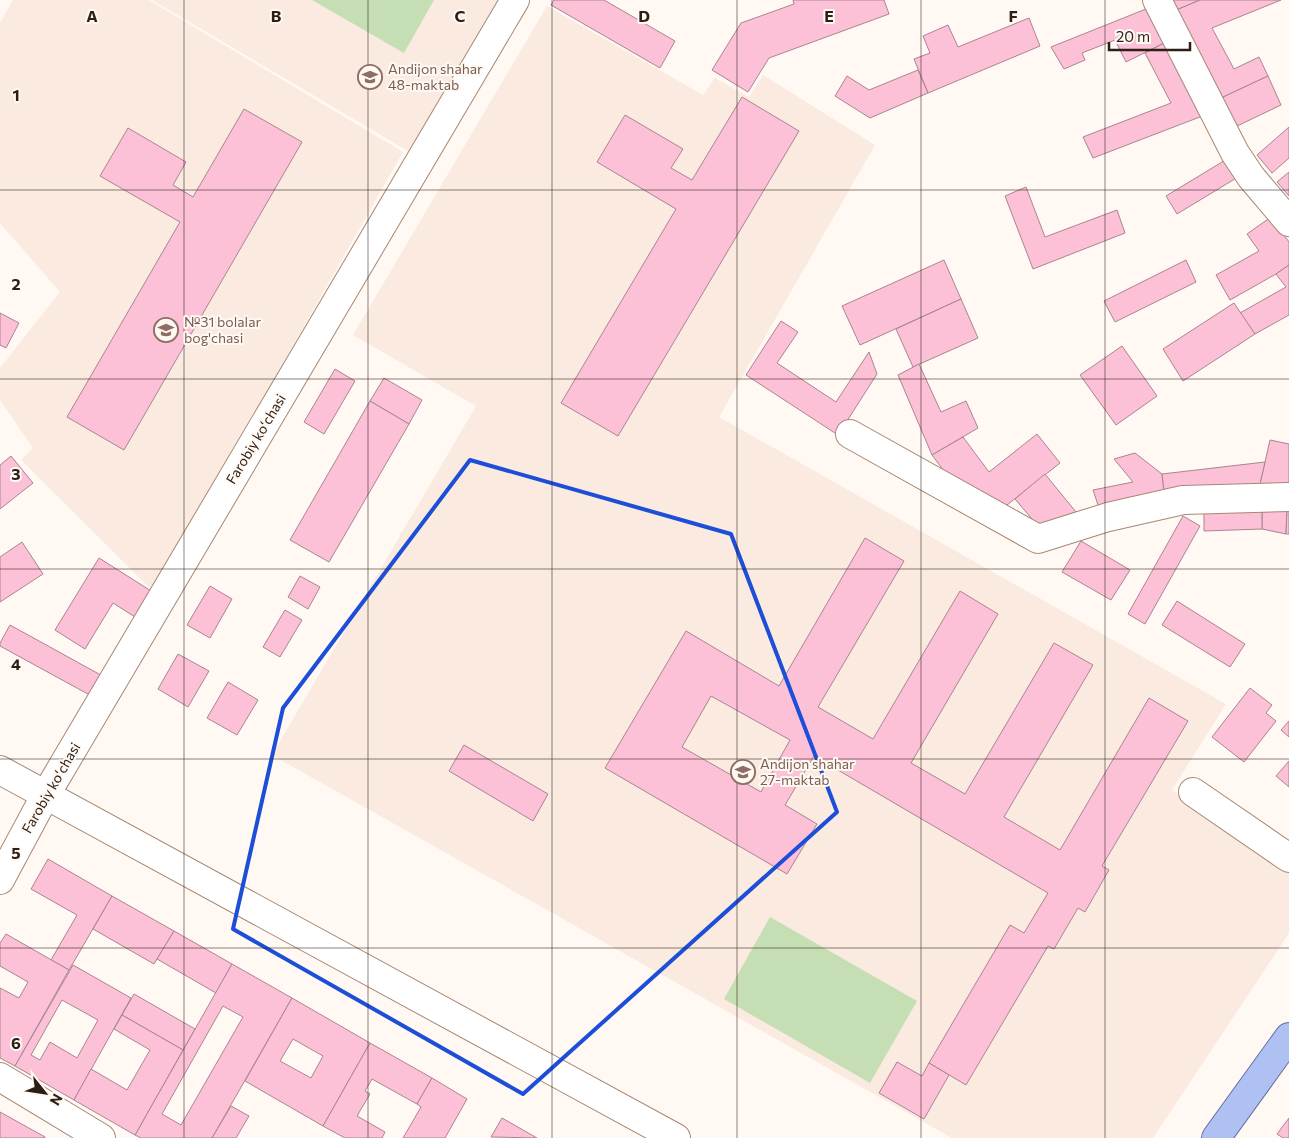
<svg xmlns="http://www.w3.org/2000/svg" width="1289" height="1138" viewBox="0 0 1289 1138" font-family="Commissioner,sans-serif">
<rect width="100%" height="100%" fill="#fff8f3"/>
<g fill="#faeadf">
<polygon points="13,0 149,0 403,152 153,591 21,460 33,448 0,400 0,368 60,292 0,223 0,23"/>
<polygon points="152,0 502,0 413,154"/>
<polygon points="547,6 703,95 715,78 749,97 763,75 875,145 719,417 1226,704 1172,790 1289,871 1289,933 1153,1138 952,1138 272,755 476,406 353,335"/>
</g>
<g fill="#c5deb4">
<polygon points="312,0 434,0 404,53"/>
<polygon points="770,917 917,1001 870,1083 724,999"/>
</g>
<g fill="#fcc0d7" stroke="#a98592" fill-rule="evenodd">
<polygon points="554,0 604,0 675,41 660,68 551,5"/>
<polygon points="793,0 884,0 889,14 769,58 748,92 712,70 741,23 794,4"/>
<polygon points="1170,0 1200,0 1174,11"/>
<polygon points="1200,0 1281,0 1212,28 1234,69 1259,57 1268,76 1221,98 1174,11"/>
<polygon points="1151,7 1168,41 1126,62 1115,40 1082,53 1085,60 1064,69 1051,47"/>
<polygon points="1029,18 1040,46 928,93 914,59 930,53 923,36 948,25 958,47"/>
<polygon points="1168,41 1205,115 1093,158 1083,137 1171,103 1145,53"/>
<polygon points="918,70 928,93 870,118 835,96 847,76 869,90"/>
<polygon points="1268,76 1281,105 1235,127 1221,98"/>
<polygon points="742,97 799,131 618,436 561,403 676,209 597,162 625,115 683,149 671,168 692,180"/>
<polygon points="244,109 302,142 124,450 67,417 180,222 100,176 128,128 186,162 173,185 193,197"/>
<polygon points="1289,127 1289,158 1272,173 1257,155"/>
<polygon points="1227,159 1238,177 1177,214 1166,196"/>
<polygon points="1289,172 1289,196 1277,182"/>
<polygon points="1026,187 1045,237 1117,210 1125,233 1033,269 1005,196"/>
<polygon points="1271,217 1289,242 1289,265 1276,274 1230,300 1216,275 1259,251 1247,234"/>
<polygon points="944,260 961,299 860,345 842,306"/>
<polygon points="1186,260 1196,282 1115,322 1104,301"/>
<polygon points="1289,265 1289,315 1255,334 1240,313 1286,287 1276,274"/>
<polygon points="961,299 978,338 913,367 896,329"/>
<polygon points="1234,303 1255,334 1183,381 1163,349"/>
<polygon points="0,313 19,323 6,348 0,345"/>
<polygon points="781,321 798,332 777,363 836,402 869,352 877,374 838,435 746,375"/>
<polygon points="1122,346 1157,396 1116,425 1080,375"/>
<polygon points="919,364 941,412 966,401 978,428 932,455 898,375"/>
<polygon points="335,369 355,381 324,434 304,422"/>
<polygon points="384,378 422,400 409,424 370,401"/>
<polygon points="370,401 409,424 329,562 290,540"/>
<polygon points="1037,434 1060,463 1007,505 961,494 932,455 963,437 989,472"/>
<polygon points="1270,440 1289,444 1289,484 1260,484"/>
<polygon points="1135,453 1162,474 1164,491 1099,508 1093,490 1133,482 1114,459"/>
<polygon points="11,456 33,483 0,509 0,465"/>
<polygon points="1265,462 1260,484 1164,491 1162,474"/>
<polygon points="1045,474 1076,512 1037,525 1015,499"/>
<polygon points="1262,507 1287,509 1286,534 1262,529"/>
<polygon points="1262,507 1262,529 1204,531 1204,509"/>
<polygon points="1287,509 1289,509 1289,534 1286,534"/>
<polygon points="1183,516 1200,526 1145,624 1128,614"/>
<path d="M 865,538 L 904,561 L 818,707 L 873,739 L 960,591 L 998,614 L 911,763 L 965,794 L 1054,643 L 1093,665 L 1004,817 L 1060,850 L 1149,698 L 1188,721 L 1102,866 L 1109,870 L 1085,912 L 1078,908 L 1054,949 L 1048,946 L 966,1085 L 929,1063 L 1010,925 L 1024,933 L 1048,893 L 814,756 L 785,805 L 817,824 L 787,874 L 605,768 L 686,631 L 779,686 ZM 711,696 L 790,740 L 761,792 L 682,747 Z"/>
<polygon points="1081,541 1130,570 1111,600 1062,572"/>
<polygon points="22,542 43,574 0,602 0,557"/>
<polygon points="99,558 159,596 143,622 113,603 85,649 55,630"/>
<polygon points="300,576 320,587 308,609 288,597"/>
<polygon points="210,586 232,599 210,638 187,625"/>
<polygon points="1177,601 1245,644 1230,667 1162,625"/>
<polygon points="285,610 302,620 280,657 263,647"/>
<polygon points="10,625 108,679 97,699 0,646 0,643"/>
<polygon points="178,654 209,671 188,707 158,689"/>
<polygon points="228,682 258,700 237,735 207,718"/>
<polygon points="1250,688 1272,705 1266,713 1276,721 1244,762 1212,737"/>
<polygon points="1289,721 1289,737 1281,730"/>
<polygon points="464,745 548,794 533,821 449,771"/>
<polygon points="1289,761 1289,787 1276,776"/>
<polygon points="48,859 112,896 69,970 51,960 77,915 31,889"/>
<polygon points="112,896 174,931 154,964 93,929"/>
<polygon points="174,931 232,964 216,993 157,959"/>
<polygon points="6,934 69,970 15,1066 0,1058 0,988 19,998 28,982 0,966 0,943"/>
<path d="M 232,964 L 292,998 L 212,1138 L 141,1138 L 135,1135 ZM 223,1006 L 243,1017 L 181,1125 L 162,1114 Z"/>
<path d="M 73,965 L 131,998 L 74,1100 L 15,1066 ZM 62,1000 L 98,1020 L 77,1058 L 50,1042 L 40,1060 L 31,1055 Z"/>
<polygon points="134,994 195,1029 183,1050 122,1015"/>
<path d="M 292,998 L 370,1043 L 323,1126 L 245,1081 ZM 293,1039 L 323,1056 L 311,1078 L 280,1061 Z"/>
<polygon points="122,1015 183,1050 135,1135 74,1100 91,1069 127,1090 150,1050 114,1029"/>
<polygon points="370,1043 432,1078 417,1104 372,1079 365,1091 370,1094 357,1116 385,1132 382,1138 345,1138 323,1126"/>
<polygon points="897,1062 922,1076 929,1063 949,1075 924,1119 879,1093"/>
<polygon points="432,1078 467,1099 445,1138 403,1138 421,1107 417,1104"/>
<polygon points="231,1106 249,1116 236,1138 212,1138"/>
<polygon points="0,1112 45,1137 45,1138 0,1138"/>
<polygon points="502,1118 537,1138 491,1137"/>
<polygon points="1289,1118 1289,1138 1283,1138 1277,1134"/>
</g>
<g fill="none" stroke-linecap="round" stroke-linejoin="round">
<defs>
<g id="minor">
<polyline points="1157,0 1235,153 1251,177 1289,222"/>
<polyline points="850,434 1038,539 1108,517 1183,500 1289,497"/>
<polyline points="0,770 676,1138"/>
<polyline points="1193,792 1289,858"/>
<polyline points="0,880 45,796 515,0"/>
<polyline points="0,1077 101,1138"/>
</g>
<polyline id="major" points="1216,1138 1289,1037"/>
</defs>
<use href="#minor" stroke="#a78873" stroke-width="30"/>
<use href="#major" stroke="#5e6ca0" stroke-width="30"/>
<use href="#minor" stroke="#fff" stroke-width="28"/>
<use href="#major" stroke="#afc0f3" stroke-width="28"/>
</g>
<path fill="none" stroke="#1d4ed8" stroke-width="4" stroke-linejoin="round" d="M 470,460 L 731,534 L 837,812 L 523,1094 L 233,929 L 283,708 Z"/>
<path fill="none" stroke="#2b1f16" stroke-width="1" stroke-opacity="0.55" d="M 184,0 L 184,1138M 368,0 L 368,1138M 552,0 L 552,1138M 737,0 L 737,1138M 921,0 L 921,1138M 1105,0 L 1105,1138M 0,190 L 1289,190M 0,379 L 1289,379M 0,569 L 1289,569M 0,759 L 1289,759M 0,948 L 1289,948"/>
<defs>
<symbol id="school-ring" viewBox="-11 -11 22 22"><circle r="9.5" fill="#fff8f3" stroke="#8d6e63" stroke-width="1.5"/><path d="M0-5L7-2L0 1L-7-2ZM-4 1L0 2.5L4 1V4Q0 6-4 4Z" fill="#8d6e63"/></symbol>
</defs>
<g fill-rule="evenodd">
<use href="#school-ring" x="356" y="63" width="28" height="28"/>
<use href="#school-ring" x="152" y="316" width="28" height="28"/>
<use href="#school-ring" x="729" y="758" width="28" height="28"/>
</g>
<g text-anchor="middle" stroke-width="4" stroke-linejoin="round" paint-order="stroke">
<g font-size="14" fill="#785e54" stroke="#fff8f3" text-anchor="start">
<text x="388" y="74">Andijon shahar<tspan x="388" dy="16">48-maktab</tspan></text>
<text x="184" y="327">№31 bolalar<tspan x="184" dy="16">bog'chasi</tspan></text>
<text x="760" y="769">Andijon shahar<tspan x="760" dy="16">27-maktab</tspan></text>
</g>
<g font-size="14" fill="#2b1f16" stroke="#fff8f3">
<text transform="translate(256 439) rotate(-59)" y="5">Farobiy koʻchasi</text>
<text transform="translate(51 788) rotate(-60)" y="5">Farobiy koʻchasi</text>
</g>
</g>
<g font-size="16" text-anchor="middle" font-weight="bold" fill="#2b1f16" stroke="#fff8f3" stroke-width="4" stroke-linejoin="round" paint-order="stroke">
<text x="92" y="22">A</text>
<text x="276" y="22">B</text>
<text x="460" y="22">C</text>
<text x="644" y="22">D</text>
<text x="829" y="22">E</text>
<text x="1013" y="22">F</text>
<text x="16" y="101">1</text>
<text x="16" y="290">2</text>
<text x="16" y="480">3</text>
<text x="16" y="670">4</text>
<text x="16" y="859">5</text>
<text x="16" y="1049">6</text>
</g>
<g transform="translate(45 1093) rotate(120)" stroke="#fff8f3" stroke-width="4" paint-order="stroke">
<path d="M0-4L9 19L0 12L-9 19Z" fill="#2b1f16"/>
<text y="-8" font-size="14" font-weight="bold" text-anchor="middle" fill="#2b1f16">N</text>
</g>
<path d="M1109 42v8h81v-8" fill="none" stroke="#2b1f16" stroke-width="2.5"/>
<text x="1116" y="42" font-size="15" fill="#2b1f16" stroke="#fff8f3" stroke-width="4" paint-order="stroke">20 m</text>
</svg>
